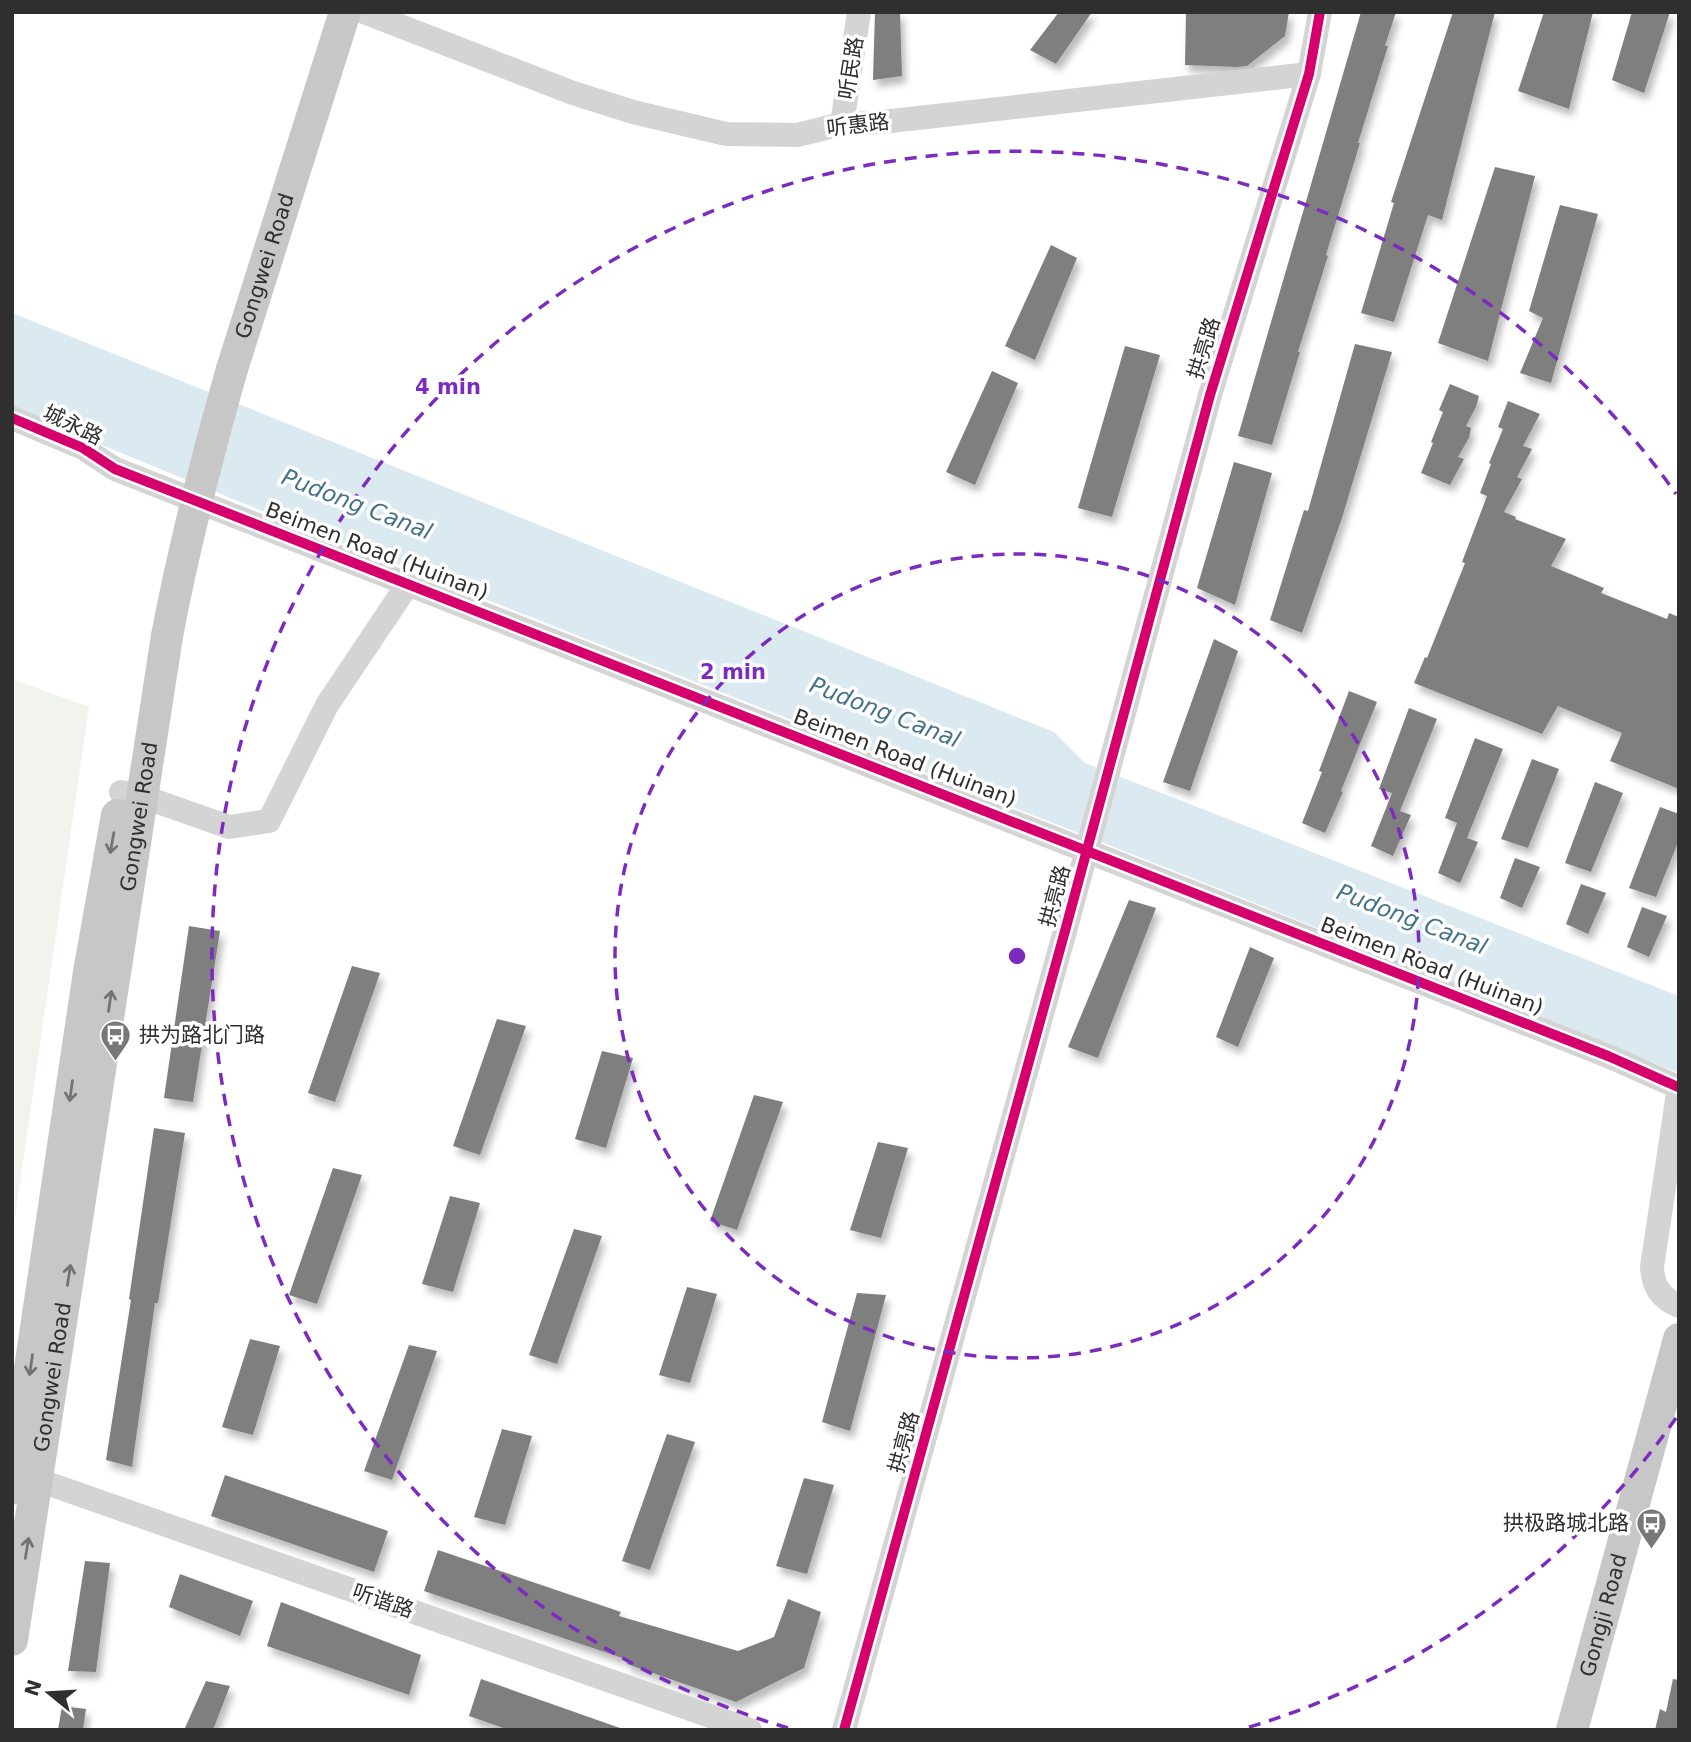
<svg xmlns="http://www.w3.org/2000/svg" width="1691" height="1742" viewBox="0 0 1691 1742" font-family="'DejaVu Sans','Noto Sans SC',sans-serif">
<defs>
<filter id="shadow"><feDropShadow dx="4" dy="7" stdDeviation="3.5" flood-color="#0004"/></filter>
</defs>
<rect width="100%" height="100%" fill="#fff"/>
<polygon fill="#f1f4ed" points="12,679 89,707 12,1238"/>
<polygon fill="#dbe9f0" points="12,313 1054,732 1085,763 1679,996 1679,1073 1215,887 255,508 12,408"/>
<g fill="#7f7f7f" filter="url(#shadow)">
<polygon points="875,12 900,12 902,76 873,80"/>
<polygon points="1059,12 1092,12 1056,64 1030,50"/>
<polygon points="1186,12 1289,12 1285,36 1247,66 1236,67 1185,65"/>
<polygon points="1361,12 1396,12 1385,46 1388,46 1358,143 1360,143 1326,255 1328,256 1298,352 1300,352 1272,445 1238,436"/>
<polygon points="1453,12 1495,12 1442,220 1428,215 1394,322 1361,313 1394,203 1391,202"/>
<polygon points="1544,12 1593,12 1569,109 1518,91"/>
<polygon points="1632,12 1670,12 1644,93 1612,80"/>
<polygon points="1495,167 1535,176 1488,361 1438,343"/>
<polygon points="1560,205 1598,214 1551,383 1520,373 1543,318 1529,311"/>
<polygon points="1051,245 1077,258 1035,360 1005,346"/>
<polygon points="1355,344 1392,352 1342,518 1302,633 1270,620 1304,510 1308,511"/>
<polygon points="1125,346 1160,355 1112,517 1078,508"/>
<polygon points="992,371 1018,383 975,485 946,472"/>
<polygon points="1450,384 1479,396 1476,407 1466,426 1471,428 1469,438 1458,457 1464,459 1450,485 1421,473 1433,443 1431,442 1443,412 1439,410"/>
<polygon points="1508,401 1540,414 1523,446 1532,449 1517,477 1522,479 1504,512 1516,517 1515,519 1566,539 1551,566 1604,588 1601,593 1667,619 1669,613 1679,617 1679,789 1610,761 1622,733 1558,706 1542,734 1414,683 1425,657 1427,658 1465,563 1462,562 1487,496 1480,493 1491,464 1489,463 1503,429 1498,427"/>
<polygon points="1234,462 1272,473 1235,605 1197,588"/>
<polygon points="1214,639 1238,651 1190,791 1163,782"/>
<polygon points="1349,691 1377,702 1341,791 1343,792 1325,833 1302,823 1322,772 1319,771"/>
<polygon points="1409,708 1437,719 1400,811 1411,815 1393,856 1371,846 1392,793 1379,789"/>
<polygon points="1475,738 1503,749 1467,838 1478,842 1460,883 1438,873 1457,823 1445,818"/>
<polygon points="1532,759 1559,769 1528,848 1501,839"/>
<polygon points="1595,782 1623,793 1591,872 1565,863"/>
<polygon points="1660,807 1679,814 1679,840 1656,897 1629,888"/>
<polygon points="1515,858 1540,867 1522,908 1500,898"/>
<polygon points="1581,884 1606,893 1588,934 1566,924"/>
<polygon points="1129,900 1156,908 1098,1058 1068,1047"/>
<polygon points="1642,907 1667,916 1649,957 1627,947"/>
<polygon points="189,926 220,931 193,1102 164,1098"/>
<polygon points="1250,947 1274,958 1238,1047 1216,1037"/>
<polygon points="352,966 380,973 335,1102 308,1093"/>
<polygon points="497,1019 526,1026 480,1155 453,1146"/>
<polygon points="602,1051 633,1058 606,1148 575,1139"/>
<polygon points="754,1095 783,1102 737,1230 710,1221"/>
<polygon points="154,1128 185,1133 158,1303 155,1303 132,1467 106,1460 131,1300 129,1299"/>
<polygon points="878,1142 908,1148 881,1238 850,1230"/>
<polygon points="333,1168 362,1175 317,1304 289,1295"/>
<polygon points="450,1196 480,1203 453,1292 422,1284"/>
<polygon points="574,1229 602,1236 557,1364 529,1355"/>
<polygon points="687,1287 717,1294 690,1383 659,1375"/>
<polygon points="857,1293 886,1295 850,1431 822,1422"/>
<polygon points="250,1339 280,1346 253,1435 222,1427"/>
<polygon points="409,1345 437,1351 392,1480 364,1471"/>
<polygon points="502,1429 532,1436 505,1525 474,1517"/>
<polygon points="667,1434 695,1442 650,1570 622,1561"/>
<polygon points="225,1475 388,1531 374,1572 211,1516"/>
<polygon points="804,1478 834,1485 807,1574 776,1566"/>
<polygon points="438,1550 621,1612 619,1616 738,1651 774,1637 788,1599 821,1612 804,1668 736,1702 627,1664 628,1660 424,1591"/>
<polygon points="85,1561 110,1563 96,1672 68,1671"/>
<polygon points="180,1574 253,1601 240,1636 169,1607"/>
<polygon points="281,1602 421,1655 409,1695 267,1646"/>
<polygon points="481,1679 620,1728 620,1730 509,1730 469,1716"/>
<polygon points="1673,1679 1679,1680 1679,1730 1655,1730 1660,1709 1666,1712"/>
<polygon points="206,1681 230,1686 213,1730 184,1730"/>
<polygon points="62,1706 86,1709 83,1730 58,1730"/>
</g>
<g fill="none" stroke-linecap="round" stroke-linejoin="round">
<g stroke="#d4d4d4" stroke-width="24">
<polyline points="364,12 573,93 633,112 726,134 797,135 842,124 882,122 1309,74"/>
<polyline points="842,124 859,12"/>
<polyline points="1210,395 1309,74 1320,12"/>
<polyline points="12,418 83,448 115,469 1608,1056 1678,1087"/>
<polyline points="121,792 141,796 229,827 269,821 327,705 408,584"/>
<path d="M 1679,1087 L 1652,1267 C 1653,1287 1661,1298 1679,1306"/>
<polyline points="21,1474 750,1730"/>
<polyline points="844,1730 1065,931"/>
</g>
<g stroke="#c7c7c7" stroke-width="32">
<path id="s1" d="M 232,369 L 345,12"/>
<polyline points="12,1489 89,972 117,815"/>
<path id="s2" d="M 12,1640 L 167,636"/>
<path id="s3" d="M 1572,1730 L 1679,1339"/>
</g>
<polyline stroke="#d4d4d4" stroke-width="24" points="1065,931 1210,395"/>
<path stroke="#c7c7c7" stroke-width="32" d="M 167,636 C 184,546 207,457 232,369"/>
<defs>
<g id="cycleway">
<polyline points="12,418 83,448 115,469 1608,1056 1678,1087"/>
<polyline points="844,1730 1065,931 1210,395 1309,74 1320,12"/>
</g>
</defs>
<use href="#cycleway" stroke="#fff" stroke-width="15"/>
<use href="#cycleway" stroke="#d6006c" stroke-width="10"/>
</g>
<defs><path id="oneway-shaft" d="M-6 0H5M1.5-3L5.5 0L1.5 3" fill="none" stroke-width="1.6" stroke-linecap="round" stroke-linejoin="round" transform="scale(1.75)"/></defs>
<g stroke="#737373">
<use href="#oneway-shaft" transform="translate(112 843) rotate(100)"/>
<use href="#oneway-shaft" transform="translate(110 1001) rotate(-82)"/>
<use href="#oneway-shaft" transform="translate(71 1091) rotate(98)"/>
<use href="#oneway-shaft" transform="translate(69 1275) rotate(-81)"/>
<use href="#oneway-shaft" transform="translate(31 1365) rotate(98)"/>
<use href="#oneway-shaft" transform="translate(27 1548) rotate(-81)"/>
</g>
<g fill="none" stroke="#7b2cbf" stroke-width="3.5" stroke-dasharray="12 9">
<circle cx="1017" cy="956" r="402"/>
<path d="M1676 1418A805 805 0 0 1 1246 1728M788 1728A805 805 0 1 1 1676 494"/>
</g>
<defs>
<symbol id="bus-pin" viewBox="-11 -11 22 30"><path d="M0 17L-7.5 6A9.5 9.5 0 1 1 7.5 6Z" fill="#787878" stroke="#fff"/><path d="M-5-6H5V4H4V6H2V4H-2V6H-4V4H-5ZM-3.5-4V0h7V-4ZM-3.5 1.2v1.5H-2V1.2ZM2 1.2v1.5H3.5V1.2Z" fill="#fff"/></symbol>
</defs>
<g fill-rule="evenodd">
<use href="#bus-pin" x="98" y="1018" width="35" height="47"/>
<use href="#bus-pin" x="1634" y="1506" width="35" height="47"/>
</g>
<g text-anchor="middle" stroke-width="7" stroke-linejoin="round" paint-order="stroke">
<g font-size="21" fill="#2f2f2f" stroke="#fff">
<text transform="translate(851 68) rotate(-81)" y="7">听民路</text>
<text transform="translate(858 125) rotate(-7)" y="7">听惠路</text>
<text dy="7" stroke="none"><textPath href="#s1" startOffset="108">Gongwei Road</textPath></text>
<text transform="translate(1204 348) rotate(-73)" y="7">拱亮路</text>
<text transform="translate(73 425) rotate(26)" y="7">城永路</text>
<text transform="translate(377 551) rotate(21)" y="7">Beimen Road (Huinan)</text>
<text transform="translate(905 758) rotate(21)" y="7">Beimen Road (Huinan)</text>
<text dy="7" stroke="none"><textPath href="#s2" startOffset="833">Gongwei Road</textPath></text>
<text transform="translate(1055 896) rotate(-75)" y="7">拱亮路</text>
<text transform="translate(1432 966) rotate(21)" y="7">Beimen Road (Huinan)</text>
<text dy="7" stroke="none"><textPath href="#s2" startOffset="266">Gongwei Road</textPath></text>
<text transform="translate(904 1442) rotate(-75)" y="7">拱亮路</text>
<text transform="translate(383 1601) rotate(19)" y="7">听谐路</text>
<text dy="7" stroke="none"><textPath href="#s3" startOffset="119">Gongji Road</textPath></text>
</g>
<g font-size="21" fill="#2f2f2f" stroke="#fff" text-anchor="start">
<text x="139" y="1042">拱为路北门路</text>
<text x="1629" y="1530" text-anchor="end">拱极路城北路</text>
</g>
<g font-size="23" font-style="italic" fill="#44738a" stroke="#fff">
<text transform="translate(357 504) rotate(21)" y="8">Pudong Canal</text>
<text transform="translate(885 712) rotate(21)" y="8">Pudong Canal</text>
<text transform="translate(1412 919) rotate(21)" y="8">Pudong Canal</text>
</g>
</g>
<circle cx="1017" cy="956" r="10" fill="#7b2cbf" stroke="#fff" stroke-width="3.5"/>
<g font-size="21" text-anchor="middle" font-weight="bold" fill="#7b2cbf" stroke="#fff" stroke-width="7" stroke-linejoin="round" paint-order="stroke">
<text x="448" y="394">4 min</text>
<text x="733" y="679">2 min</text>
</g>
<rect width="1691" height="1742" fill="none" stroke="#2f2f2f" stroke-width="28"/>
<g transform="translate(49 1693) rotate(288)" stroke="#ffffff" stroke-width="5" paint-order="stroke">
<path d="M0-5L12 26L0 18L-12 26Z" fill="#2f2f2f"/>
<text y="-10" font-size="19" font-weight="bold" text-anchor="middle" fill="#2f2f2f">N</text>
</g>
</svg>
